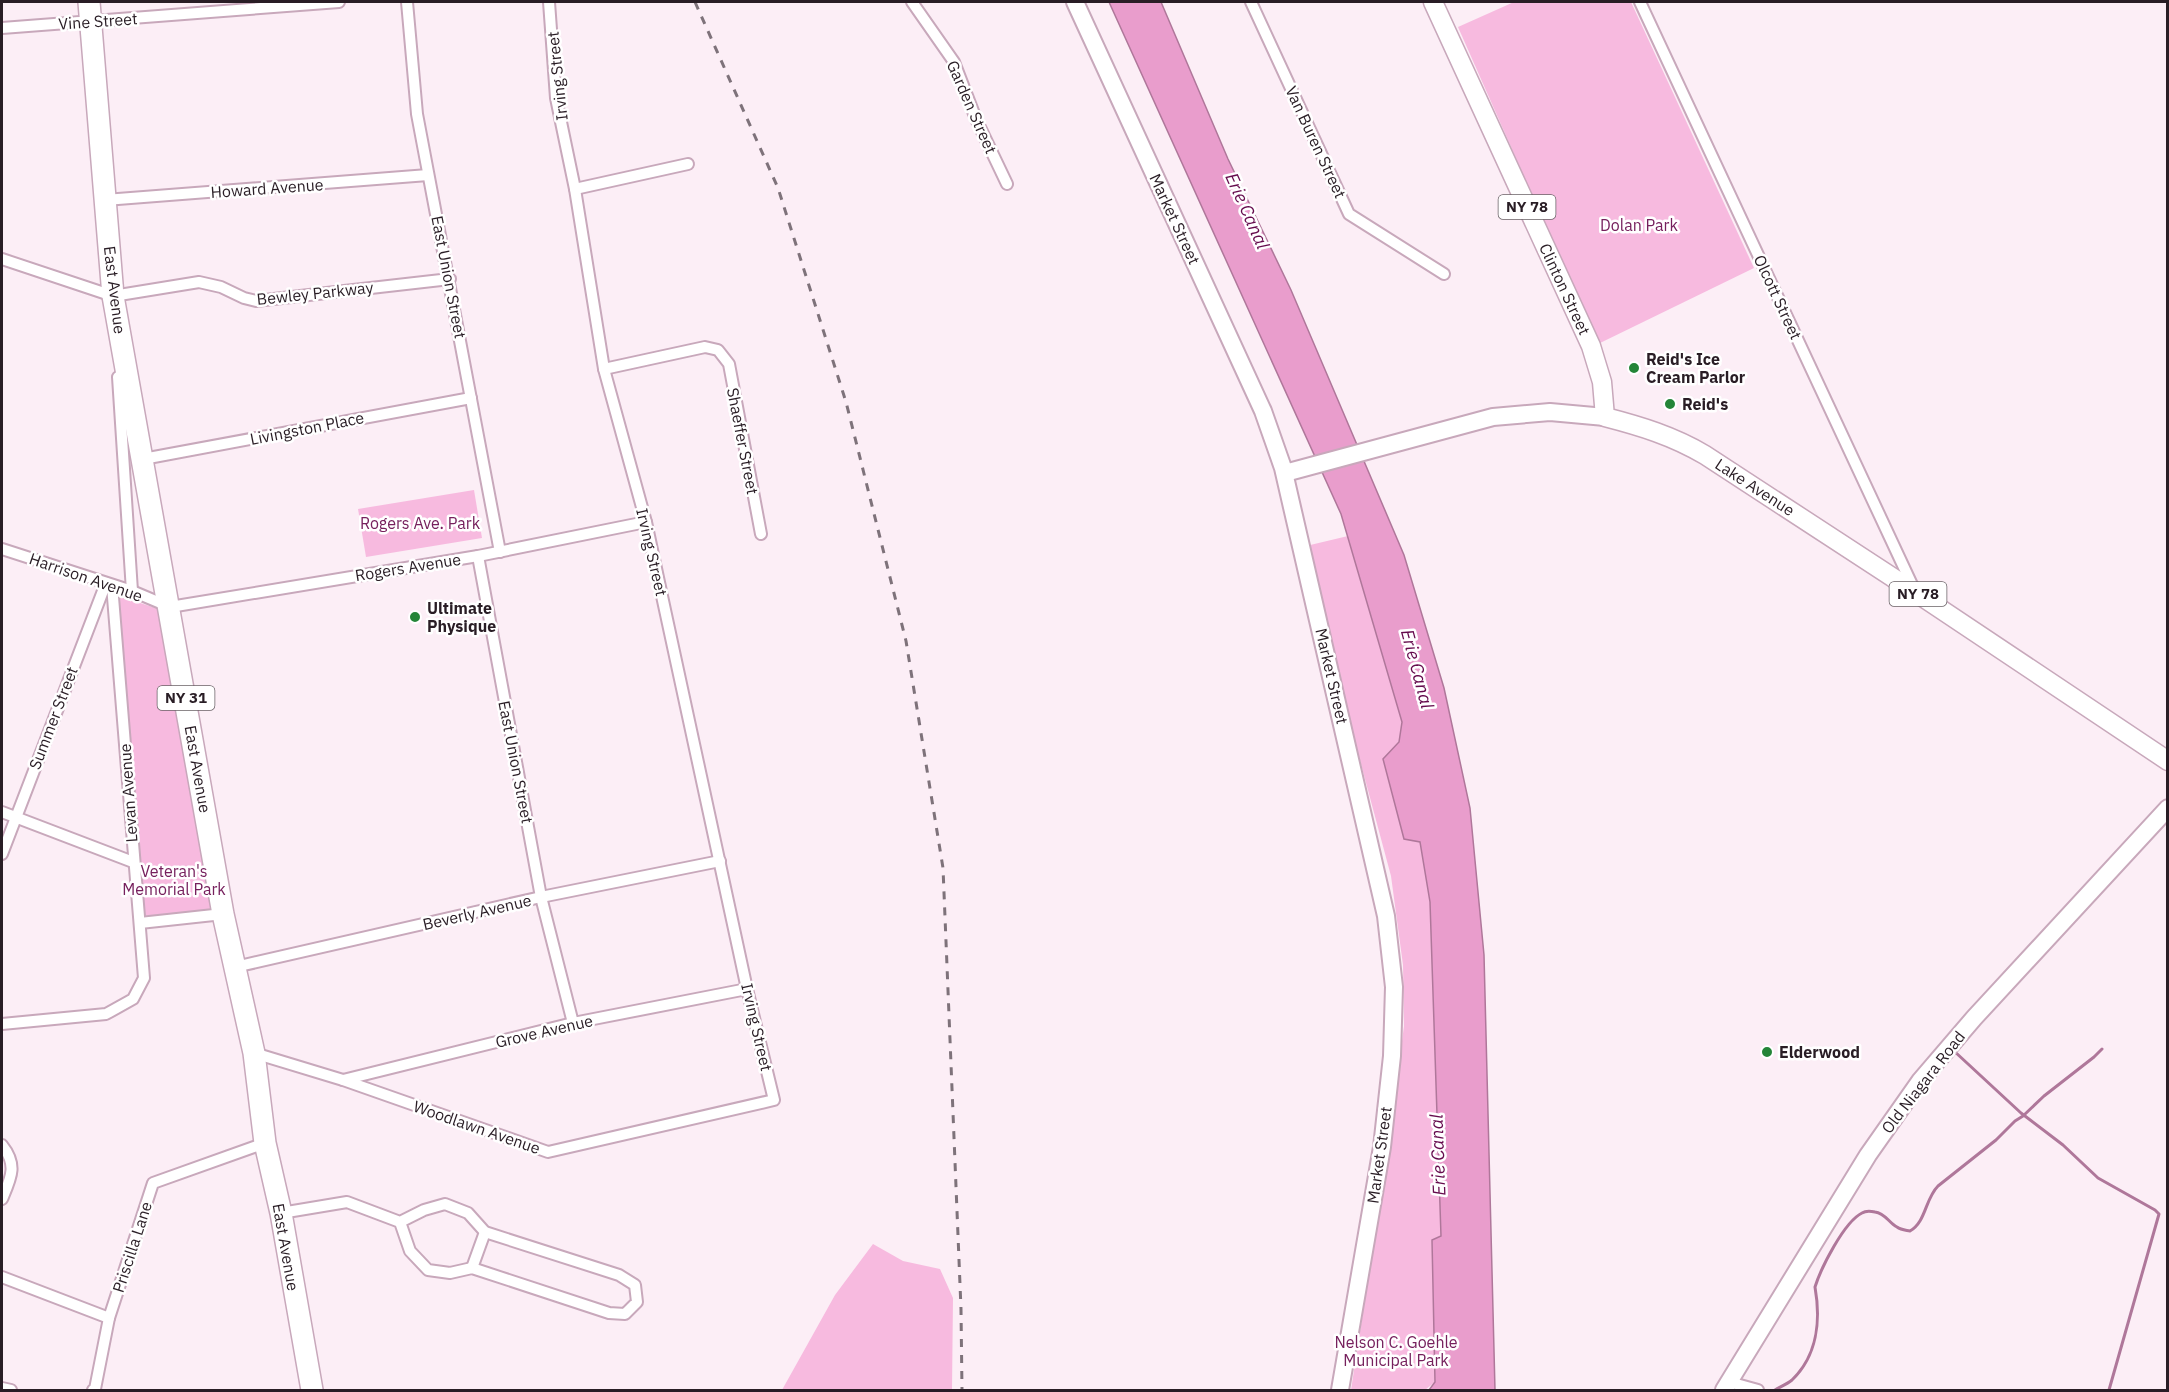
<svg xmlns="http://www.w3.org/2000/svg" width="2169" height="1392" viewBox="0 0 2169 1392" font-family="'IBM Plex Sans',sans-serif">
<rect width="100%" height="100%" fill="#fceef6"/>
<g fill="#f7badf">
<polygon points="1514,2 1631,2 1754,268 1598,344 1458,27"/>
<polygon points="474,490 482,538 366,557 358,509"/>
<polygon points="1348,536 1402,722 1399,742 1384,759 1404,839 1420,842 1430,902 1441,1237 1432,1240 1435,1382 1425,1390 1351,1390 1386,1162 1404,1026 1403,965 1391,876 1329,645 1306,546"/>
<polygon points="118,596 159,609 213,910 144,916"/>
<polygon points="873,1244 903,1261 940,1269 953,1298 952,1390 782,1390 835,1295"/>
</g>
<polygon fill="#e99dcc" stroke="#af779a" stroke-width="1.5" points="1109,2 1161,2 1228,159 1291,290 1404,555 1444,688 1470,808 1484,955 1495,1390 1429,1390 1435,1382 1432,1240 1441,1236 1430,902 1420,842 1404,839 1383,759 1399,742 1402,722 1341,514"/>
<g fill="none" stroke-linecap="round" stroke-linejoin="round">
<g stroke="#af779a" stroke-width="3">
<polyline points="1954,1051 2021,1113 2063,1145 2098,1178 2155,1210 2159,1214 2109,1390"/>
<path d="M 1775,1390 C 1780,1387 1787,1384 1792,1380 C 1817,1356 1821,1321 1815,1287 C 1821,1268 1844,1222 1862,1213 C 1865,1211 1871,1211 1875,1212 C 1885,1213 1889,1223 1897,1227 C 1901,1230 1905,1230 1910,1231 C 1926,1222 1925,1199 1938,1186 L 1996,1140 L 2015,1121 L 2023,1116 L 2044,1096 L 2094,1057 L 2102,1049"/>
</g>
<defs>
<g id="street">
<polyline points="407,2 417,114 500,552"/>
<polyline points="912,2 954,62 976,119 1007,184"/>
<polyline points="1251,2 1349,214 1444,274"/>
<polyline points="1640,2 1914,589"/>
<polyline points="2,28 339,2"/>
<polyline points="575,189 688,164"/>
<polyline points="105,200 428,175"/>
<polyline points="2,259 113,296 199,282 221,287 244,298 256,301 450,279"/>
<polyline points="604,369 705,347 718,350 729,364 761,534"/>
<polyline points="118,377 132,591"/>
<polyline points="143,459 471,398"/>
<polyline points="2,549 132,591 170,607 478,556 646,522"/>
<polyline points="478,556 541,897 573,1023"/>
<polyline points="2,812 133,862"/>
<polyline points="2,854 106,583"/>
<polyline points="140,923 223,914"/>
<polyline points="235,967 541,897 720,861"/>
<polyline points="2,1024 106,1014 133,999 144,978 112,585"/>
<polyline points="254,1053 343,1080 548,1152 774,1100 747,989 646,522 604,369 575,189 556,98 549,2"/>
<polyline points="343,1080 573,1023 747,989"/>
<path d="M 2,1145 C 18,1165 11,1178 2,1199"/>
<polyline points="281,1213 347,1202 400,1222 424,1210 445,1204 468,1213 485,1232 619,1275 635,1285 637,1302 625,1314 609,1313 472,1268 450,1273 428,1270 410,1251 400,1222"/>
<polyline points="472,1268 485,1232"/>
<polyline points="2,1277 109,1318"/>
<polyline points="1729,1382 1758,1390"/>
<polyline points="2,1388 11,1390"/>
<polyline points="93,1390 95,1389 109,1318 153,1183 265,1143"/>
</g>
<g id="secondary">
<polyline points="1075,2 1263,411 1283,468 1386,916 1394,987 1392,1056 1382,1147 1340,1390"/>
<polyline points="1285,473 1493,417 1550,412 1605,417"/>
<polyline points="1724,1390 1868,1155 1920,1081 1974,1018 2168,808"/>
</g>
<path id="primary" d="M 1433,2 L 1591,346 L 1602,382 L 1605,417 C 1640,426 1673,436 1705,455 L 1915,592 L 2168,761"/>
<polyline id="highway" points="89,2 113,296 223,914 254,1053 265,1143 281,1213 312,1390"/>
</defs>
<use href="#street" stroke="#c8a8bb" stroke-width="14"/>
<use href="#secondary" stroke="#c8a8bb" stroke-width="20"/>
<use href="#primary" stroke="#c8a8bb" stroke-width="21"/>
<use href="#highway" stroke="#c8a8bb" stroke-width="24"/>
<use href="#street" stroke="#fff" stroke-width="10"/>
<use href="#secondary" stroke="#fff" stroke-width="16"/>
<use href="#primary" stroke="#fff" stroke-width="18"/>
<use href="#highway" stroke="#fff" stroke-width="21"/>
<polyline stroke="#7e727a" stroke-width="3" stroke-dasharray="8 8" stroke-linecap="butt" points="695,2 778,188 846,402 906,641 943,868 961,1309 962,1390"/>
</g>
<g fill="#248538" stroke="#fff" stroke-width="2">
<circle cx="1634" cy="368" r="6"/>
<circle cx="1670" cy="404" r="6"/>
<circle cx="415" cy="617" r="6"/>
<circle cx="1767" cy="1052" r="6"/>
</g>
<g text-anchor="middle" stroke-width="5" stroke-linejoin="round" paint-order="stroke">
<g fill="#fff" stroke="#696166" stroke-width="1.5">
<rect x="1498.5" y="195" width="57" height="24" rx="4.5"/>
<rect x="1889.5" y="582" width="57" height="24" rx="4.5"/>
<rect x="157.5" y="686" width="57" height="24" rx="4.5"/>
</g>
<g font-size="15" font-weight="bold" fill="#291d25">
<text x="1527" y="212">NY 78</text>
<text x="1918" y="599">NY 78</text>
<text x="186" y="703">NY 31</text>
</g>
<g font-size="16" fill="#291d25" stroke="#fff">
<text transform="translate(98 21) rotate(-4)" y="6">Vine Street</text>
<text transform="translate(557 76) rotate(-96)" y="6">Irving Street</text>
<text transform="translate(972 107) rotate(66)" y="6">Garden Street</text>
<text transform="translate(1316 142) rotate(65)" y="6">Van Buren Street</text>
<text transform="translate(267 188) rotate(-4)" y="6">Howard Avenue</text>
<text transform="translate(1175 219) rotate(65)" y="6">Market Street</text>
<text transform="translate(449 277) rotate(79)" y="6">East Union Street</text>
<text transform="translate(1565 289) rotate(65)" y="6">Clinton Street</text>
<text transform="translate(115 290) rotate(83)" y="6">East Avenue</text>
<text transform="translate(315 293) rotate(-6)" y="6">Bewley Parkway</text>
<text transform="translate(1778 297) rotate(65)" y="6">Olcott Street</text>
<text transform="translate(307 428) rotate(-11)" y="6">Livingston Place</text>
<text transform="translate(743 441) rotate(79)" y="6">Shaeffer Street</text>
<text transform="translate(1755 487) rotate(33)" y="6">Lake Avenue</text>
<text transform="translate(652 552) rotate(77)" y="6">Irving Street</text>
<text transform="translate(408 567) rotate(-9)" y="6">Rogers Avenue</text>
<text transform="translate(86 577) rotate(19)" y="6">Harrison Avenue</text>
<text transform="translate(1332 676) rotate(77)" y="6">Market Street</text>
<text transform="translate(53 718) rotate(-69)" y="6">Summer Street</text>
<text transform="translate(516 762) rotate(79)" y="6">East Union Street</text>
<text transform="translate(198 769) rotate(80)" y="6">East Avenue</text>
<text transform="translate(128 793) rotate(-94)" y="6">Levan Avenue</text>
<text transform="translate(477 912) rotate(-13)" y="6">Beverly Avenue</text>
<text transform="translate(757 1027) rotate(77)" y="6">Irving Street</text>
<text transform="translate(544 1031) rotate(-13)" y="6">Grove Avenue</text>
<text transform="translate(1923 1082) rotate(-52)" y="6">Old Niagara Road</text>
<text transform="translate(477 1127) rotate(19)" y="6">Woodlawn Avenue</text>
<text transform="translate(1379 1155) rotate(-82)" y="6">Market Street</text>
<text transform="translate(132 1247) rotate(-72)" y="6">Priscilla Lane</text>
<text transform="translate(286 1247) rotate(80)" y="6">East Avenue</text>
</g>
<g font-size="16" fill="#76205d" stroke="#fff">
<text x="1639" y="231">Dolan Park</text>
<text x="420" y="529">Rogers Ave. Park</text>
<text x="174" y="877">Veteran's<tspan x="174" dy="18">Memorial Park</tspan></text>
<text x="1396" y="1348">Nelson C. Goehle<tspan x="1396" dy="18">Municipal Park</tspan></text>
</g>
<g font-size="16" font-weight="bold" fill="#291d25" stroke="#fff" text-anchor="start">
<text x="1646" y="365">Reid's Ice<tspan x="1646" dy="18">Cream Parlor</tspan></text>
<text x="1682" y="410">Reid's</text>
<text x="427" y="614">Ultimate<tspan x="427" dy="18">Physique</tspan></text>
<text x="1779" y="1058">Elderwood</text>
</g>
<g font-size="18" font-style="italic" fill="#650b4d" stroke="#fff">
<text transform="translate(1247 211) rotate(66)" y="6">Erie Canal</text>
<text transform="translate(1417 669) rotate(75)" y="6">Erie Canal</text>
<text transform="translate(1438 1155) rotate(-92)" y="6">Erie Canal</text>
</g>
</g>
<rect width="2169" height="1392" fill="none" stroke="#291d25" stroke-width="6"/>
</svg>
